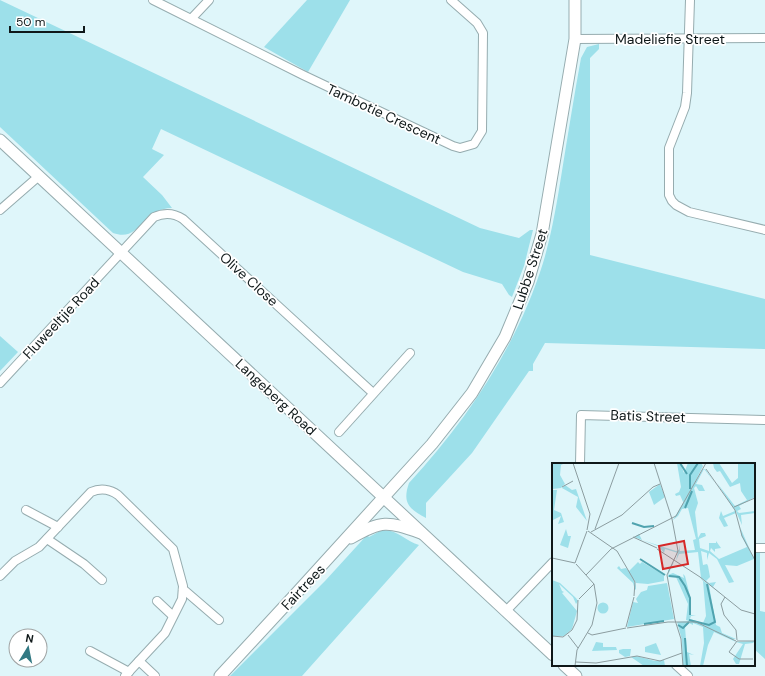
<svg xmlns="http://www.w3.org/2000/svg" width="765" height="676" viewBox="0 0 765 676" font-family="'DM Sans',sans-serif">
<rect width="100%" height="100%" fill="#dff6fa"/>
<g fill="#9de0ea">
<path d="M 0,0 L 480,228 L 519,238 L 530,230 L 533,230 L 524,266 L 512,297 L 509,295 L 502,284 L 463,272 L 161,129 L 152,149 L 164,155 L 143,177 L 162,195 L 172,208 C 142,208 141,243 113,233 L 0,127 Z"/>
<polygon points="307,0 350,0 308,72 264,47"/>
<path d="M 599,44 L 599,49 L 590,58 L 590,255 L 765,299 L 765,349 L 545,343 L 533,364 L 533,371 L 529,371 L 472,453 L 426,503 L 426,518 C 409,509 402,503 409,483 C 467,420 517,346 543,263 C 552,233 557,202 562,171 C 568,134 574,96 581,58 L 587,47 Z"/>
<polygon points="0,336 18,352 0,371"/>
<path d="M 382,530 C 397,529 405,541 419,545 L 302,676 L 230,676 L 325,581 L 367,535 L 369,537 Z"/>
<polygon points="754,553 760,553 760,611 765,612 765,659 754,649"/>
</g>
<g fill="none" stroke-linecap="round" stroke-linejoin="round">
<defs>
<g id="street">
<polyline points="153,0 303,75 453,146 460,148 474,144 482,131 483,33 477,23 451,0"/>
<polyline points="690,0 687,93 685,107 669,148 669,195 672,201 676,205 689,212 765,230"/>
<polyline points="192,18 209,0"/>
<polyline points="575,39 765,38"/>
<polyline points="0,210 39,176"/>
<path d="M 0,383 L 154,217 C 165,212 174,213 183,219 L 373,393"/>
<polyline points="339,432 410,353"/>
<polyline points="580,464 581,415 765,420"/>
<polyline points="26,510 58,527"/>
<polyline points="47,539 84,564 102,580"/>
<polyline points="754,548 765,548"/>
<path d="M 0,576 L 15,561 L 39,547 L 91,492 C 100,488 110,489 118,495 L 173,549 L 183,586 L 182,599 L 165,633 L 125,676"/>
<polyline points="183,589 219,620"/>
<polyline points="157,601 173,616"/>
<polyline points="506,611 553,562"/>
<polyline points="90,651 129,672"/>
<polyline points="139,661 155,676"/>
<polyline points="676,665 688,676"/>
</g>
<g id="secondary">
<polyline points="0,140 553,655"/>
<path d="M 351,538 C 382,520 387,521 421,533"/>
<polyline points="564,665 576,676"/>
<polyline points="220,676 292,598 432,444 472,393 505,337 528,282 542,234 575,39 575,0"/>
</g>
</defs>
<use href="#street" stroke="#96acaf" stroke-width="10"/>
<use href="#secondary" stroke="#96acaf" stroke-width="13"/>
<use href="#street" stroke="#fff" stroke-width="8"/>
<use href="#secondary" stroke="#fff" stroke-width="11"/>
</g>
<g text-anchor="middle" stroke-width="3.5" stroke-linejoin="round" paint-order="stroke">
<g font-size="14" fill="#0f1819" stroke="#fff">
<text x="670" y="44">Madeliefie Street</text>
<text transform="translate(384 114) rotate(25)" y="5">Tambotie Crescent</text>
<text transform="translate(530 269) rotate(-72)" y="5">Lubbe Street</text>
<text transform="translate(249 279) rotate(42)" y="5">Olive Close</text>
<text transform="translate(61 318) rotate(-47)" y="5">Fluweeltjie Road</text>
<text transform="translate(276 397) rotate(43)" y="5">Langeberg Road</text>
<text transform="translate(648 416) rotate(2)" y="5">Batis Street</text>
<text transform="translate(303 587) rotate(-47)" y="5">Fairtrees</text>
</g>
</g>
<g transform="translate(552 463)">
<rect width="203" height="203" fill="#dff6fa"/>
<path d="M 1,0 L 11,1 L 9,2 L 8,12 L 13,21 L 9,25 L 1,26 ZM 125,0 L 128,0 L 132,10 L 136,0 L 149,0 L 151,3 L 132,41 L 128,32 L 124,33 L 123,31 L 127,29 L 129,24 ZM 161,0 L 167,0 L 180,20 L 186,15 L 186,0 L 203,0 L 203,34 L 187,43 L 189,46 L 185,48 L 187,50 L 203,48 L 203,50 L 189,52 L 190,62 L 182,44 L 188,62 L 184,50 L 172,55 L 176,63 L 172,64 L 167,55 L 169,48 L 171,53 L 183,48 L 165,20 L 183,43 L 195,37 L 189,28 L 188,20 L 178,24 L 168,8 L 165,9 L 162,5 ZM 151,6 L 153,6 L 163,20 L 152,6 L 144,21 L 150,22 L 153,28 L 147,28 L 144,23 L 142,25 L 146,40 L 143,49 L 146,75 L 149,70 L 153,70 L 154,73 L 147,76 L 148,85 L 157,88 L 157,80 L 164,80 L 164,78 L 169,85 L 163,86 L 163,89 L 159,85 L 158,88 L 167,96 L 195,84 L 189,72 L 189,70 L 188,64 L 202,96 L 185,103 L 173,102 L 182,119 L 177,120 L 165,96 L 157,90 L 155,97 L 155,90 L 149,88 L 151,102 L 155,101 L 156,103 L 158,114 L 154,118 L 157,120 L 164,119 L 161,124 L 172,133 L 149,115 L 146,89 L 127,91 L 124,98 L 126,88 L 126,90 L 113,86 L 112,90 L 106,83 L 82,74 L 87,71 L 90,77 L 124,88 L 127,87 L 127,81 L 128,88 L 143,87 L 141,77 L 144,76 L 136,45 L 130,46 L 126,53 L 121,57 ZM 108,21 L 113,34 L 102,42 L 97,29 ZM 13,22 L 20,27 L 24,26 L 35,58 L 24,44 L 26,34 L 10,25 ZM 0,27 L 5,27 L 2,47 L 9,50 L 12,59 L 6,61 L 9,53 L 1,57 L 0,66 ZM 14,66 L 16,73 L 19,73 L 16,85 L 8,82 ZM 86,99 L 88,101 L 90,99 L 112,112 L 112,118 L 96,121 L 84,120 L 82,116 L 84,123 L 84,126 L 83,127 L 81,120 L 65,105 L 67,103 L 69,106 L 74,105 L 77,108 ZM 122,99 L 116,112 L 121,110 L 132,115 L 131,111 L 133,113 L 139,137 L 139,152 L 144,152 L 139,153 L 138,156 L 151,160 L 154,153 L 151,118 L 148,115 L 157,122 L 164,162 L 168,164 L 170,170 L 184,176 L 180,176 L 184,179 L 162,169 L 156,182 L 151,203 L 148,203 L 152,180 L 151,164 L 141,160 L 141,162 L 137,160 L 133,164 L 135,189 L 142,192 L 137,191 L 139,203 L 131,203 L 130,177 L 125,159 L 137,158 L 134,157 L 136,141 L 124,114 L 116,114 L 116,107 ZM 0,117 L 8,120 L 24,135 L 26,138 L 24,141 L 21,134 L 7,121 L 10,128 L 12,129 L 10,130 L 25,148 L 20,166 L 12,173 L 0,173 ZM 115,120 L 122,156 L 75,164 L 81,139 L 86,140 L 84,136 L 89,129 L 95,127 L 96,123 ZM45.5 145a5.5 5.5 0 1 1 11 0a5.5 5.5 0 1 1-11 0ZM 203,178 L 201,180 L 193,181 L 187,201 L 184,201 L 181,196 L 191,181 L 184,179 ZM 44,179 L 51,180 L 51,184 L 64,184 L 65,187 L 40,188 ZM 104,180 L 109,192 L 93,189 L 93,184 ZM 71,186 L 79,186 L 78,193 L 73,194 L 67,190 L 67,187 ZM 84,193 L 103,198 L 112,197 L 113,203 L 92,203 L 79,194 Z" fill="#9de0ea"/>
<path fill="none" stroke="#50a3af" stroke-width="2" d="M 128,0 L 135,11M 138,26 L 138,12 L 146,0M 133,45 L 140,28M 80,60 L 92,64 L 102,63M 88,96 L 113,112M 117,113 L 127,114 L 133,123 L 138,135 L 138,152M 137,157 L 157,162 L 163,159 L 155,121M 92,161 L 112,158M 126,162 L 131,165 L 137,159M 133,175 L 134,190M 134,190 L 135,203"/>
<path fill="none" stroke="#8c9da0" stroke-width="1" d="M 21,0 L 38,51 L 35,67M 102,0 L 120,56M 154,6 L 183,47 L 190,73 L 203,97M 10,24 L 21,18M 182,44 L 203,35M 120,56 L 126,88 L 115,112 L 123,157 L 129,176 L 131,203M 43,66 L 67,0M 36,68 L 65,88 L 83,119 L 82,133M 39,69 L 70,52 L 101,24 L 108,21M 81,74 L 105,85M 105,86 L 148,114 L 189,147 L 203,151M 0,95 L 23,100M 23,100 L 35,68M 34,112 L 59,86 L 124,53 L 154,0M 173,134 L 169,141 L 172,152 L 184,167 L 185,177M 27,136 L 42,121M 116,159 L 144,159 L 184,178M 74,164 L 82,134M 75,165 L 116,159M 36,170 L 40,172 L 74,165M 16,172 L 26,185M 0,173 L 11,174 L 20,167 L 25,157 L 26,137M 185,178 L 203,178M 177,189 L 187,196 L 201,196M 177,189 L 185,178M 24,199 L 44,200 L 85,193 L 108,198 L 130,190M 23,203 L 25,187 L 40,162 L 45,140 L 42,121 L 24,101"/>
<path fill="#d62828" fill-opacity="0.15" stroke="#d62828" stroke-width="2" d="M 132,78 L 136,101 L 111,106 L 107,83 Z"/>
<rect width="203" height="203" fill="none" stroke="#0f1819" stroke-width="2"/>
</g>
<g transform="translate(28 648) rotate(10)"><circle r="19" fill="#ffffff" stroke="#9fa3a3"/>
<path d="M0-3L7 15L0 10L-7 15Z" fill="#327983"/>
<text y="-6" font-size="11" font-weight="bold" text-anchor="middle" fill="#0f1819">N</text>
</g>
<path d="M10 26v6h74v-6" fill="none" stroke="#0f1819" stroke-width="2"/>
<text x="16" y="26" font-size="12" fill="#0f1819" stroke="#ffffff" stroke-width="3" paint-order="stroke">50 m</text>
</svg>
